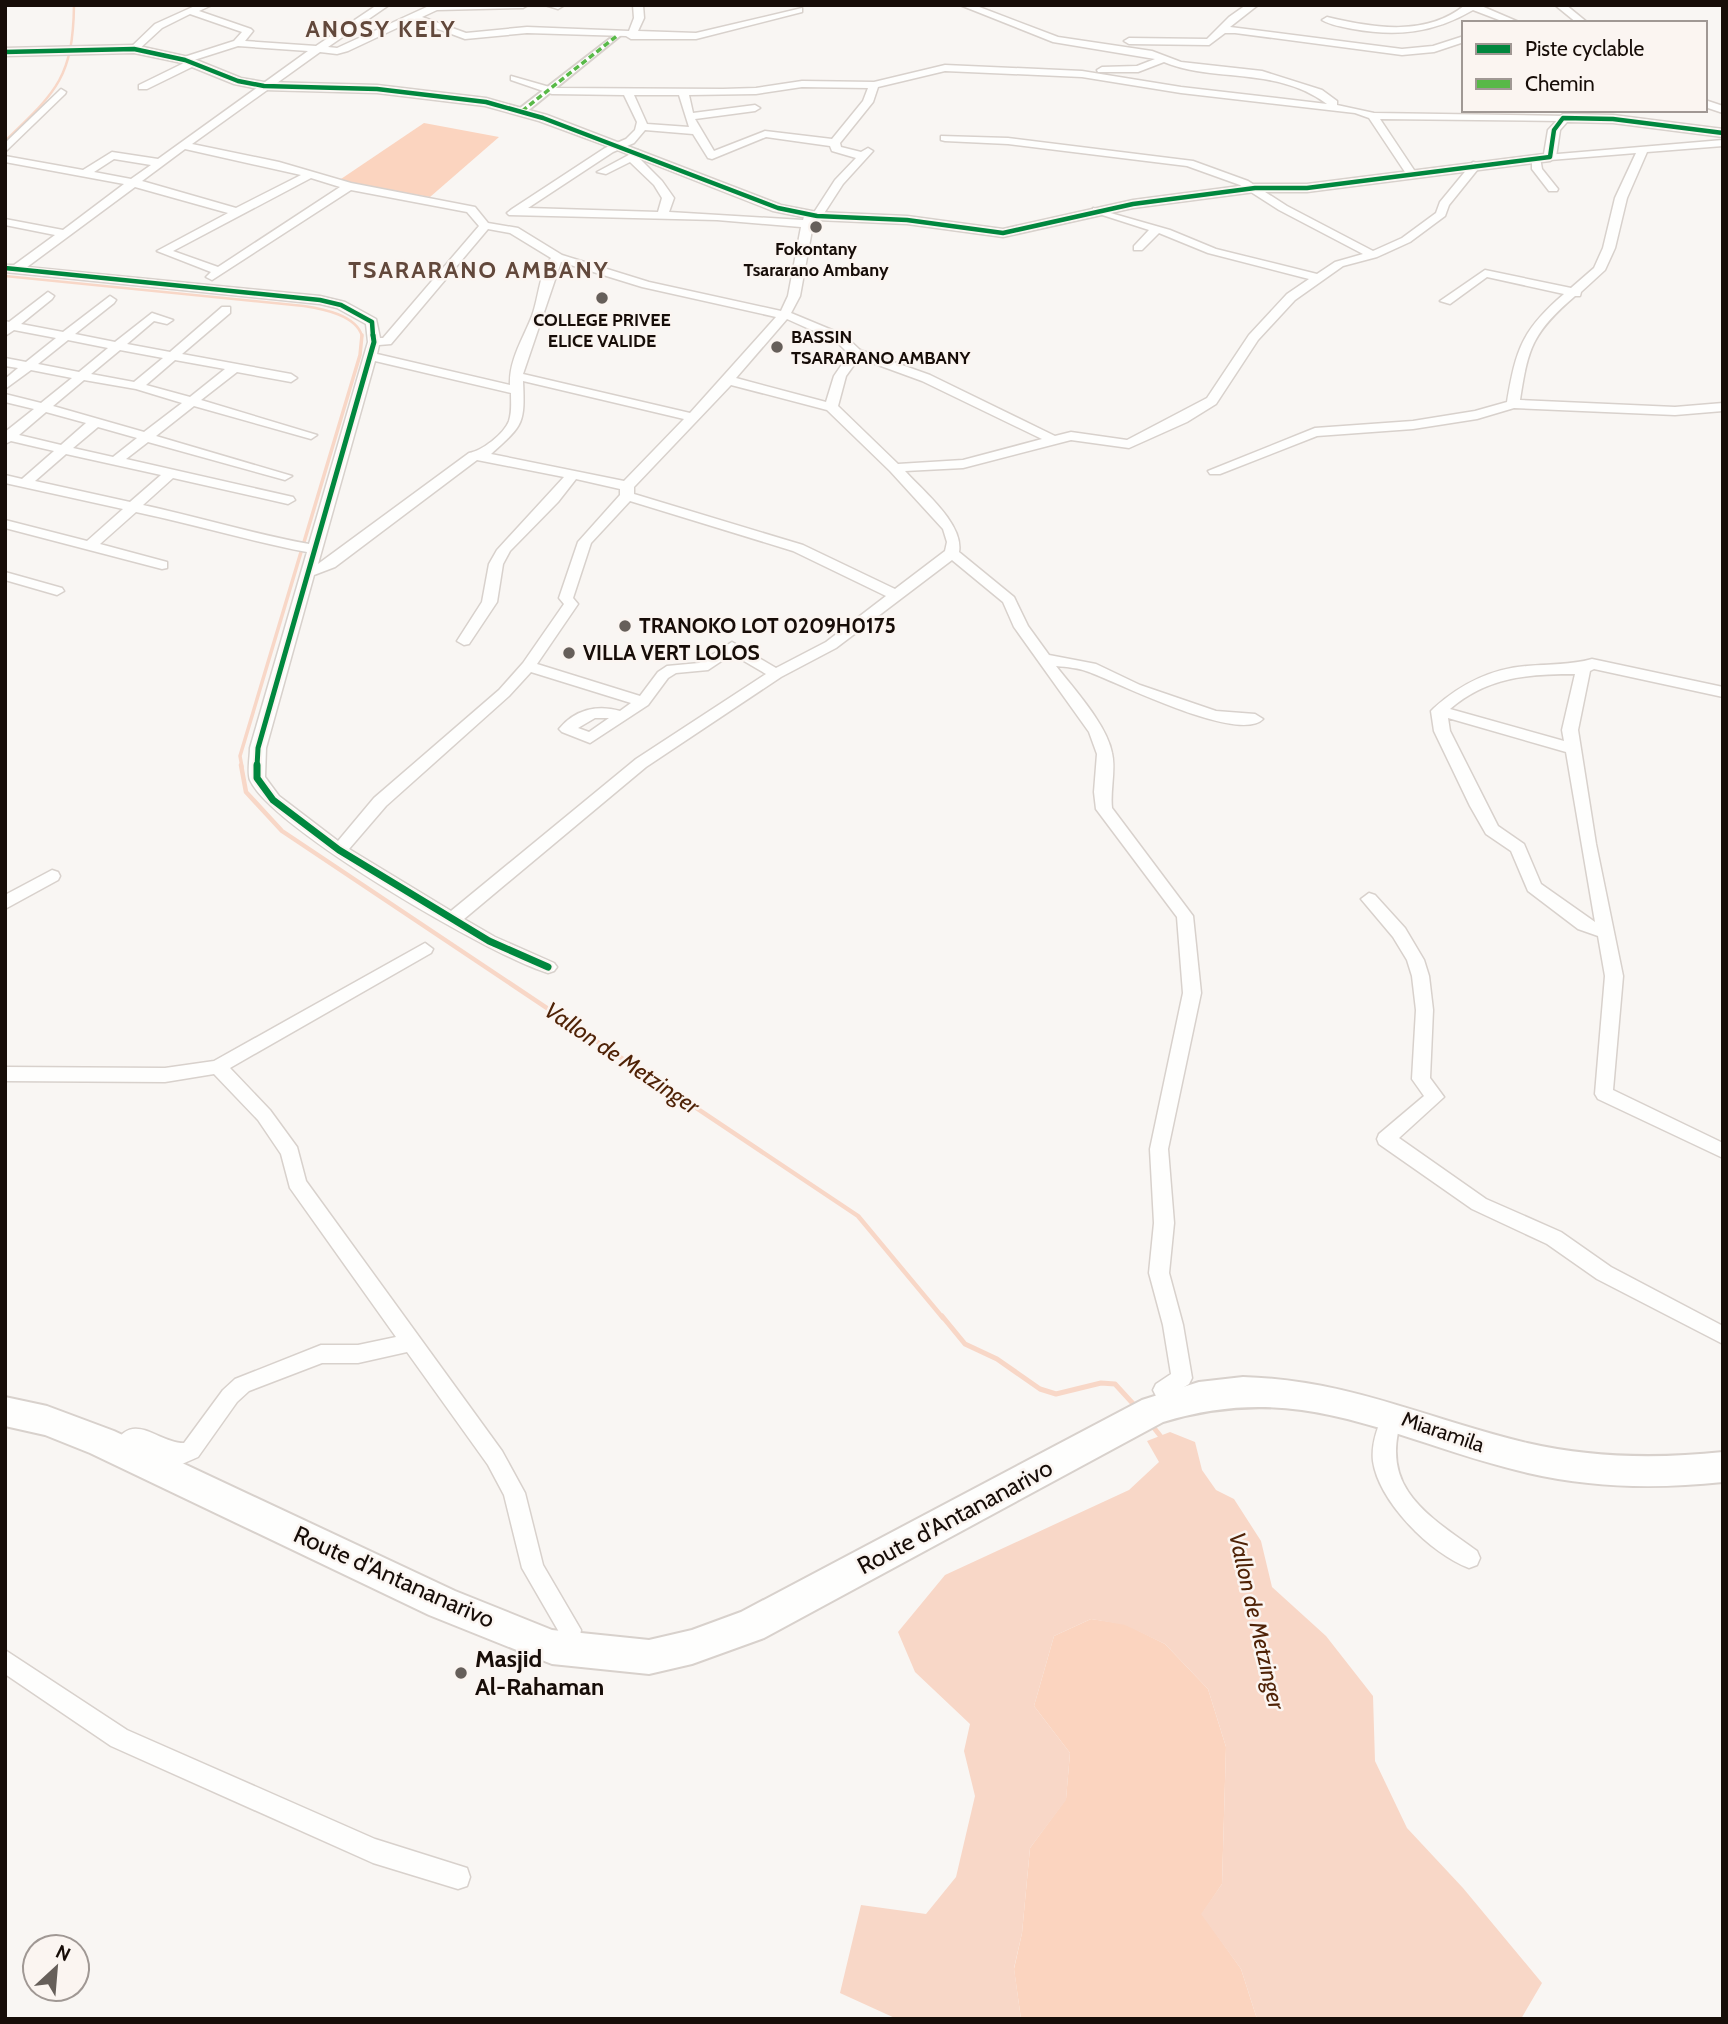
<svg xmlns="http://www.w3.org/2000/svg" width="1728" height="2024" viewBox="0 0 1728 2024" font-family="Cabin,sans-serif">
<rect width="100%" height="100%" fill="#f9f6f3"/>
<g fill="#fbd4bf">
<polygon points="424,123 499,137 430,197 338,181"/>
<polygon points="1091,1619 1125,1624 1165,1644 1208,1689 1226,1747 1222,1884 1202,1914 1241,1969 1257,2019 1021,2019 1014,1969 1022,1933 1030,1848 1066,1799 1070,1753 1034,1706 1054,1636"/>
</g>
<polygon fill="#f8d7c7" points="1170,1432 1195,1442 1202,1470 1216,1490 1234,1499 1261,1541 1272,1587 1326,1636 1373,1696 1375,1761 1407,1828 1463,1888 1542,1983 1521,2019 1257,2019 1241,1969 1201,1914 1222,1884 1226,1747 1208,1689 1165,1644 1125,1625 1091,1619 1054,1636 1034,1706 1070,1753 1066,1800 1030,1848 1022,1933 1014,1968 1021,2019 897,2019 840,1993 861,1905 926,1914 956,1877 975,1796 964,1751 970,1724 915,1672 898,1632 945,1575 1129,1490 1159,1462 1147,1441"/>
<g fill="none" stroke-linecap="round" stroke-linejoin="round">
<g stroke="#f8d7c7" stroke-width="2.5">
<path d="M 5,141 C 56,92 73,78 74,5"/>
<path d="M 5,276 L 304,306 C 323,309 356,315 362,336"/>
</g>
<polyline stroke="#f8d7c7" stroke-width="3.5" points="242,767 240,756 360,355 362,335"/>
<polyline stroke="#f8d7c7" stroke-width="4.5" points="241,765 246,792 282,831 858,1216 943,1318"/>
<g stroke="#f8d7c7" stroke-width="5">
<polyline points="942,1316 965,1344 997,1359 1040,1389 1056,1394 1101,1383 1115,1384 1137,1408"/>
<polyline points="1150,1423 1162,1438"/>
</g>
<defs>
<polygon id="pedestrian" points="616,34 621,35 525,113 519,113 519,109"/>
<g id="minor">
<path d="M 197,5 L 212,5 L 199,11 L 251,29 L 253,31 L 245,41 L 316,46 L 377,5 L 389,5 L 328,47 L 337,48 L 431,5 L 528,5 L 523,8 L 437,10 L 422,17 L 466,33 L 527,27 L 629,31 L 634,18 L 633,5 L 643,5 L 644,18 L 638,31 L 696,33 L 802,8 L 802,12 L 696,39 L 631,39 L 626,36 L 527,33 L 465,39 L 414,20 L 348,51 L 337,54 L 320,52 L 192,144 L 279,162 L 351,183 L 475,207 L 488,223 L 518,228 L 562,255 L 649,282 L 781,311 L 788,296 L 801,227 L 717,220 L 509,215 L 507,213 L 512,209 L 605,148 L 626,139 L 635,130 L 637,122 L 624,95 L 552,94 L 511,80 L 511,76 L 553,88 L 723,89 L 756,88 L 802,81 L 874,82 L 945,65 L 1082,71 L 1181,87 L 1327,104 C 1276,66 1215,83 1164,62 L 1138,72 L 1098,72 L 1097,70 L 1102,67 L 1137,66 L 1155,59 L 1053,42 L 960,5 L 974,5 L 1058,37 L 1152,51 L 1181,62 L 1262,71 L 1322,90 L 1337,101 L 1337,105 L 1374,113 L 1567,116 L 1568,118 L 1563,121 L 1380,119 L 1416,173 L 1411,176 L 1407,175 L 1369,118 L 1355,113 L 1181,93 L 1082,77 L 945,71 L 878,87 L 873,102 L 840,143 L 841,147 L 861,152 L 868,148 L 873,151 L 843,184 L 821,218 L 814,219 L 800,296 L 791,313 L 844,335 L 860,350 L 930,375 L 1055,436 L 1071,432 L 1127,440 L 1207,398 L 1249,335 L 1287,294 L 1309,279 L 1208,253 L 1159,233 L 1142,250 L 1134,250 L 1134,246 L 1149,230 L 1093,212 L 1093,208 L 1170,230 L 1216,249 L 1317,274 L 1335,262 L 1363,254 L 1279,210 L 1240,185 L 1187,166 L 1008,144 L 945,141 L 941,140 L 941,136 L 1008,138 L 1193,161 L 1248,181 L 1287,206 L 1373,251 L 1402,238 L 1436,213 L 1440,202 L 1473,162 L 1482,164 L 1449,205 L 1445,216 L 1410,242 L 1377,257 L 1343,266 L 1295,300 L 1258,340 L 1216,404 L 1187,422 L 1129,448 L 1071,440 L 963,468 L 905,471 C 923,491 964,524 959,552 L 1014,597 L 1028,626 L 1049,655 L 1096,664 L 1140,685 L 1216,711 L 1255,714 L 1263,719 C 1239,744 1117,682 1089,672 C 1079,668 1067,667 1056,666 C 1074,689 1107,725 1112,753 C 1116,770 1110,790 1112,808 L 1193,916 L 1201,993 L 1168,1149 L 1174,1223 L 1169,1273 L 1183,1325 L 1192,1378 L 1189,1384 L 1176,1392 L 1182,1403 L 1179,1409 C 1165,1415 1159,1402 1153,1390 L 1156,1384 L 1171,1374 L 1163,1325 L 1149,1273 L 1154,1223 L 1150,1149 L 1183,993 L 1177,917 L 1096,809 L 1094,792 L 1097,754 L 1089,732 L 1014,627 L 1003,602 L 952,560 L 836,648 L 781,677 L 646,767 L 464,919 L 495,937 L 554,963 L 557,967 L 554,971 L 548,973 C 493,957 271,828 250,780 C 247,772 250,757 250,748 L 307,552 C 249,541 193,524 136,512 L 100,544 L 167,562 L 167,568 L 162,569 L 5,528 L 5,520 L 87,541 L 123,509 L 5,483 L 5,475 L 22,479 L 54,451 L 11,441 L 5,444 L 5,432 L 34,409 L 5,402 L 5,394 L 41,403 L 72,378 L 31,370 L 5,389 L 5,379 L 18,368 L 5,366 L 5,358 L 26,362 L 56,338 L 14,330 L 5,336 L 5,321 L 9,322 L 48,292 L 54,296 L 52,299 L 21,324 L 63,332 L 110,296 L 116,300 L 114,303 L 75,334 L 115,342 L 152,313 L 173,320 L 167,324 L 154,321 L 127,344 L 170,352 L 222,307 L 230,307 L 230,313 L 182,354 L 291,374 L 297,378 L 291,382 L 237,372 L 201,400 L 317,435 L 311,439 L 194,406 L 156,436 L 292,476 L 285,480 L 148,442 L 126,459 L 293,497 L 295,500 L 288,504 L 173,478 L 143,505 C 199,517 253,534 309,544 L 368,342 L 366,324 L 337,308 L 320,304 L 5,272 L 5,265 L 14,265 L 55,235 L 5,225 L 5,219 L 63,230 L 124,184 L 5,162 L 5,156 L 83,170 L 112,152 L 158,159 L 308,51 L 238,46 L 194,60 L 196,65 L 147,89 L 139,89 L 139,85 L 184,63 L 180,60 L 181,58 L 234,41 L 242,32 L 190,14 L 162,28 L 137,51 L 129,49 L 155,24 ZM 802,87 L 868,88 L 863,101 L 832,139 L 765,131 L 714,151 L 695,119 L 755,111 L 760,108 L 755,105 L 693,113 L 689,95 L 756,94 ZM 634,95 L 679,95 L 689,127 L 647,124 ZM 645,130 L 693,134 L 708,158 L 712,159 L 766,137 L 830,146 L 832,151 L 856,158 L 835,180 L 813,214 L 805,214 L 803,220 L 669,212 L 674,198 L 662,181 L 638,157 L 643,153 L 638,150 L 597,172 L 606,174 L 630,162 L 654,185 L 662,198 L 658,212 L 528,208 L 613,152 L 634,143 ZM 185,149 L 301,175 L 236,208 L 142,181 ZM 114,159 L 151,165 L 131,179 L 94,172 ZM 311,178 L 340,187 L 218,267 L 173,251 ZM 135,187 L 228,213 L 157,251 L 211,272 L 206,277 L 212,280 L 351,190 L 467,212 L 479,226 L 383,338 L 380,338 L 376,319 L 345,302 L 320,296 L 27,267 ZM 488,229 L 510,233 L 551,258 C 539,274 539,297 532,316 C 523,339 509,360 510,385 L 377,354 L 379,345 L 391,344 ZM 561,262 L 642,287 L 776,317 L 690,413 L 523,374 ZM 787,319 L 836,341 L 849,354 L 834,376 L 826,402 L 736,378 ZM 68,340 L 108,348 L 79,372 L 38,364 ZM 120,350 L 163,358 L 134,382 L 91,374 ZM 859,358 L 922,381 L 1042,439 L 963,460 L 898,464 L 838,406 L 846,376 ZM 175,360 L 225,369 L 190,397 L 146,385 ZM 375,361 L 511,393 C 511,403 512,412 509,421 C 504,434 482,451 469,453 L 318,564 ZM 84,380 L 136,389 L 182,403 L 144,432 L 53,406 ZM 523,381 L 684,419 L 624,481 L 491,454 C 523,425 525,425 523,381 ZM 731,385 L 827,410 L 890,471 L 943,529 L 947,542 L 945,551 L 895,589 L 803,545 L 634,494 L 634,487 ZM 46,412 L 86,423 L 61,445 L 19,435 ZM 98,427 L 137,438 L 113,457 L 73,448 ZM 66,454 L 161,475 L 130,502 L 35,481 ZM 477,460 L 564,477 L 497,550 L 489,564 L 482,602 L 457,641 L 464,645 L 469,644 L 497,602 L 503,564 L 510,551 L 558,502 L 576,479 L 620,489 L 620,495 L 578,542 L 559,598 L 564,604 L 523,663 L 499,690 L 374,798 L 338,841 L 279,796 L 265,777 L 266,748 L 314,575 L 335,567 ZM 630,501 L 793,551 L 886,596 L 826,642 L 776,668 L 732,642 L 699,663 L 667,666 L 658,672 L 640,696 L 537,664 L 578,604 L 573,598 L 591,543 ZM 732,654 L 766,674 L 636,759 L 451,911 L 349,849 L 386,806 L 509,696 L 531,672 L 631,703 L 620,711 C 597,704 574,710 559,729 L 562,732 L 590,743 L 648,705 L 668,678 L 676,673 L 708,670 ZM 595,718 L 609,718 L 589,732 L 578,728 Z"/>
<polygon points="545,5 562,5 563,6 558,9"/>
<polygon points="1246,5 1258,5 1230,27 1402,49 1433,46 1464,36 1464,42 1434,52 1402,55 1235,33 1225,33 1209,45 1129,44 1124,41 1129,38 1207,39 1229,17"/>
<path d="M 1465,5 L 1479,5 L 1521,23 L 1507,23 L 1473,10 C 1434,33 1397,37 1353,29 C 1343,27 1330,25 1322,20 L 1327,17 C 1373,28 1426,37 1465,5 Z"/>
<polygon points="1555,5 1566,5 1588,23 1577,23"/>
<polygon points="61,89 66,92 65,94 5,152 5,143"/>
<polygon points="1705,100 1723,106 1723,113 1705,107"/>
<path d="M 1723,140 L 1723,146 L 1647,152 L 1627,198 L 1615,248 L 1605,270 L 1581,292 L 1580,296 L 1575,296 C 1533,332 1528,347 1520,400 L 1675,407 L 1723,403 L 1723,411 L 1675,415 L 1514,408 L 1477,419 L 1413,429 L 1317,436 L 1220,474 L 1210,474 L 1208,471 L 1315,428 L 1413,421 L 1475,411 L 1507,402 C 1516,349 1522,330 1564,294 L 1487,277 L 1450,304 L 1440,301 L 1485,270 L 1571,288 L 1594,268 L 1603,248 L 1615,198 L 1636,153 L 1550,160 L 1545,157 L 1546,155 Z"/>
<polygon points="1532,158 1540,158 1542,169 1558,189 1557,191 1549,191 1532,169"/>
<polygon points="5,572 62,588 64,591 57,595 5,580"/>
<path d="M 1592,659 L 1723,687 L 1723,697 L 1594,669 L 1590,671 L 1578,730 L 1596,844 L 1623,976 L 1613,1090 L 1723,1143 L 1723,1158 L 1598,1099 L 1595,1094 L 1605,976 L 1598,936 L 1578,929 L 1528,891 L 1511,851 L 1486,834 L 1470,806 L 1434,731 L 1431,711 L 1434,708 C 1461,684 1490,669 1527,666 C 1550,664 1571,665 1592,659 ZM 1575,674 L 1562,730 L 1564,741 L 1450,709 C 1487,677 1527,674 1575,674 ZM 1448,718 L 1566,752 L 1595,922 L 1541,884 L 1524,844 L 1498,826 L 1450,731 Z"/>
<polygon points="52,870 58,872 60,876 58,880 5,909 5,895"/>
<polygon points="1369,893 1375,895 1405,928 1424,960 1429,976 1433,1010 1430,1078 1444,1097 1399,1138 1486,1199 1561,1232 1611,1267 1723,1326 1723,1344 1597,1279 1547,1244 1472,1209 1379,1144 1377,1139 1379,1134 1424,1096 1412,1079 1416,1010 1412,976 1407,960 1393,937 1361,899"/>
<path d="M 425,943 L 433,949 L 431,953 L 230,1068 L 270,1110 L 297,1147 L 306,1181 L 502,1451 L 525,1493 L 543,1565 L 581,1630 L 576,1659 L 568,1662 L 560,1659 L 557,1651 L 559,1632 L 522,1568 L 504,1495 L 488,1465 L 407,1352 L 358,1363 L 322,1363 L 249,1391 L 237,1402 L 198,1457 L 182,1464 L 143,1447 L 139,1447 L 128,1458 L 121,1460 L 114,1458 L 111,1451 C 131,1406 156,1443 184,1443 L 223,1390 L 235,1379 L 321,1345 L 358,1345 L 396,1337 L 290,1188 L 281,1154 L 258,1120 L 214,1074 L 165,1082 L 5,1081 L 5,1067 L 165,1068 L 214,1061 Z"/>
<path d="M 1393,1406 L 1400,1409 L 1403,1415 C 1378,1486 1424,1513 1477,1551 L 1480,1558 L 1477,1565 L 1469,1568 C 1431,1554 1379,1502 1373,1461 C 1371,1443 1378,1425 1386,1409 Z"/>
<polygon points="5,1650 127,1730 375,1839 467,1868 470,1877 467,1886 458,1889 373,1863 111,1746 5,1674"/>
</g>
<polygon id="tertiary" points="134,45 189,57 241,78 264,82 377,85 486,98 547,115 781,205 817,212 907,216 1003,229 1133,200 1255,184 1307,184 1544,154 1548,130 1563,114 1613,115 1723,129 1723,137 1613,123 1567,122 1560,130 1556,157 1550,161 1307,192 1255,192 1133,208 1003,237 907,224 817,220 773,211 615,149 539,121 485,106 377,93 264,90 234,84 182,63 134,53 5,56 5,48"/>
<path id="primary" d="M 1243,1377 C 1350,1380 1426,1419 1527,1443 C 1592,1458 1657,1459 1723,1452 L 1723,1482 C 1657,1489 1593,1488 1528,1473 C 1394,1442 1306,1378 1163,1422 L 764,1638 L 692,1664 L 649,1674 L 552,1664 L 539,1659 L 429,1615 L 90,1453 L 45,1435 L 5,1426 L 5,1397 L 47,1406 L 114,1431 L 455,1591 L 552,1630 L 649,1640 L 692,1630 L 741,1612 L 1142,1400 L 1199,1382 Z"/>
</defs>
<use href="#pedestrian" stroke="#d8d1cc" stroke-width="4"/>
<use href="#minor" stroke="#d8d1cc" stroke-width="3"/>
<use href="#tertiary" stroke="#d8d1cc" stroke-width="3"/>
<use href="#primary" stroke="#d8d1cc" stroke-width="4"/>
<use href="#pedestrian" fill="#fefefd" fill-rule="evenodd"/>
<use href="#minor" fill="#fefefd" fill-rule="evenodd"/>
<use href="#tertiary" fill="#fefefd" fill-rule="evenodd"/>
<use href="#primary" fill="#fefefd" fill-rule="evenodd"/>
<polyline stroke="#58b947" stroke-width="3.5" stroke-dasharray="6 3.5" stroke-linecap="butt" points="522,111 618,35"/>
<defs>
<g id="cycleway-far2">
<polyline points="5,52 134,49 185,60 238,81 264,86 377,89 486,102 543,118 778,208 817,216 907,220 1003,233 1133,204 1255,188 1307,188 1550,157 1554,130 1563,118 1613,119 1723,133"/>
<polyline points="5,268 320,300 341,305 372,322 373,336"/>
</g>
<polyline id="cycleway-far1" points="257,767 258,748 374,342 373,335"/>
<polyline id="cycleway" points="257,765 257,778 273,800 339,850 489,941 548,967"/>
</defs>
<use href="#cycleway-far2" stroke="#fbf5f1" stroke-width="7"/>
<use href="#cycleway-far1" stroke="#fbf5f1" stroke-width="9"/>
<use href="#cycleway" stroke="#fbf5f1" stroke-width="11"/>
<use href="#cycleway-far2" stroke="#00873e" stroke-width="4.5"/>
<use href="#cycleway-far1" stroke="#00873e" stroke-width="5"/>
<use href="#cycleway" stroke="#00873e" stroke-width="7"/>
</g>
<g fill="#665f5a" stroke="#fbf5f1" stroke-width="2.5">
<circle cx="816" cy="227" r="7"/>
<circle cx="602" cy="298" r="7"/>
<circle cx="777" cy="347" r="7"/>
<circle cx="625" cy="626" r="7"/>
<circle cx="569" cy="653" r="7"/>
<circle cx="461" cy="1673" r="7"/>
</g>
<g text-anchor="middle" stroke-width="5" stroke-linejoin="round" paint-order="stroke">
<g font-size="18" font-weight="bold" fill="#170d08" stroke="#fbf5f1">
<text x="816" y="255">Fokontany<tspan x="816" dy="21">Tsararano Ambany</tspan></text>
<text x="602" y="326">COLLEGE PRIVEE<tspan x="602" dy="21">ELICE VALIDE</tspan></text>
<text x="791" y="343" text-anchor="start">BASSIN<tspan x="791" dy="21">TSARARANO AMBANY</tspan></text>
</g>
<g font-size="21" font-weight="bold" fill="#170d08" stroke="#fbf5f1" text-anchor="start">
<text x="639" y="633">TRANOKO LOT 0209H0175</text>
<text x="583" y="660">VILLA VERT LOLOS</text>
</g>
<g font-size="21" fill="#170d08" stroke="#fbf5f1">
<text transform="translate(1443 1432) rotate(19)" y="7">Miaramila</text>
</g>
<g font-size="23" font-weight="bold" letter-spacing="2" fill="#62483b" stroke="#fbf5f1">
<text x="381" y="37">ANOSY KELY</text>
<text x="479" y="278">TSARARANO AMBANY</text>
</g>
<g font-size="23" font-style="italic" fill="#4f2206" stroke="#fbf5f1">
<text transform="translate(622 1058) rotate(34)" y="8">Vallon de Metzinger</text>
<text transform="translate(1257 1621) rotate(77)" y="8">Vallon de Metzinger</text>
</g>
<g font-size="24" fill="#170d08" stroke="#fbf5f1">
<text transform="translate(955 1517) rotate(-28)" y="8">Route d'Antananarivo</text>
<text transform="translate(394 1577) rotate(24)" y="8">Route d'Antananarivo</text>
</g>
<g font-size="24" font-weight="bold" fill="#170d08" stroke="#fbf5f1" text-anchor="start">
<text x="475" y="1667">Masjid<tspan x="475" dy="28">Al-Rahaman</tspan></text>
</g>
</g>
<rect width="1728" height="2024" fill="none" stroke="#170d08" stroke-width="14"/>
<rect x="1462" y="21" width="245" height="91" fill="#fbf5f1" stroke="#a09894" stroke-width="2"/>
<rect x="1476" y="44" width="35" height="10" fill="#00873e" stroke="#a09894" stroke-width="2"/>
<text x="1525" y="56" font-size="21" fill="#170d08">Piste cyclable</text>
<rect x="1476" y="79" width="35" height="10" fill="#58b947" stroke="#a09894" stroke-width="2"/>
<text x="1525" y="91" font-size="21" fill="#170d08">Chemin</text>
<g transform="translate(56 1968) rotate(26)"><circle r="33" fill="#fbf5f1" stroke="#a09894" stroke-width="2"/>
<path d="M0-5L12 26L0 18L-12 26Z" fill="#665f5a"/>
<text y="-10" font-size="19" font-weight="bold" text-anchor="middle" fill="#170d08">N</text>
</g>
</svg>
